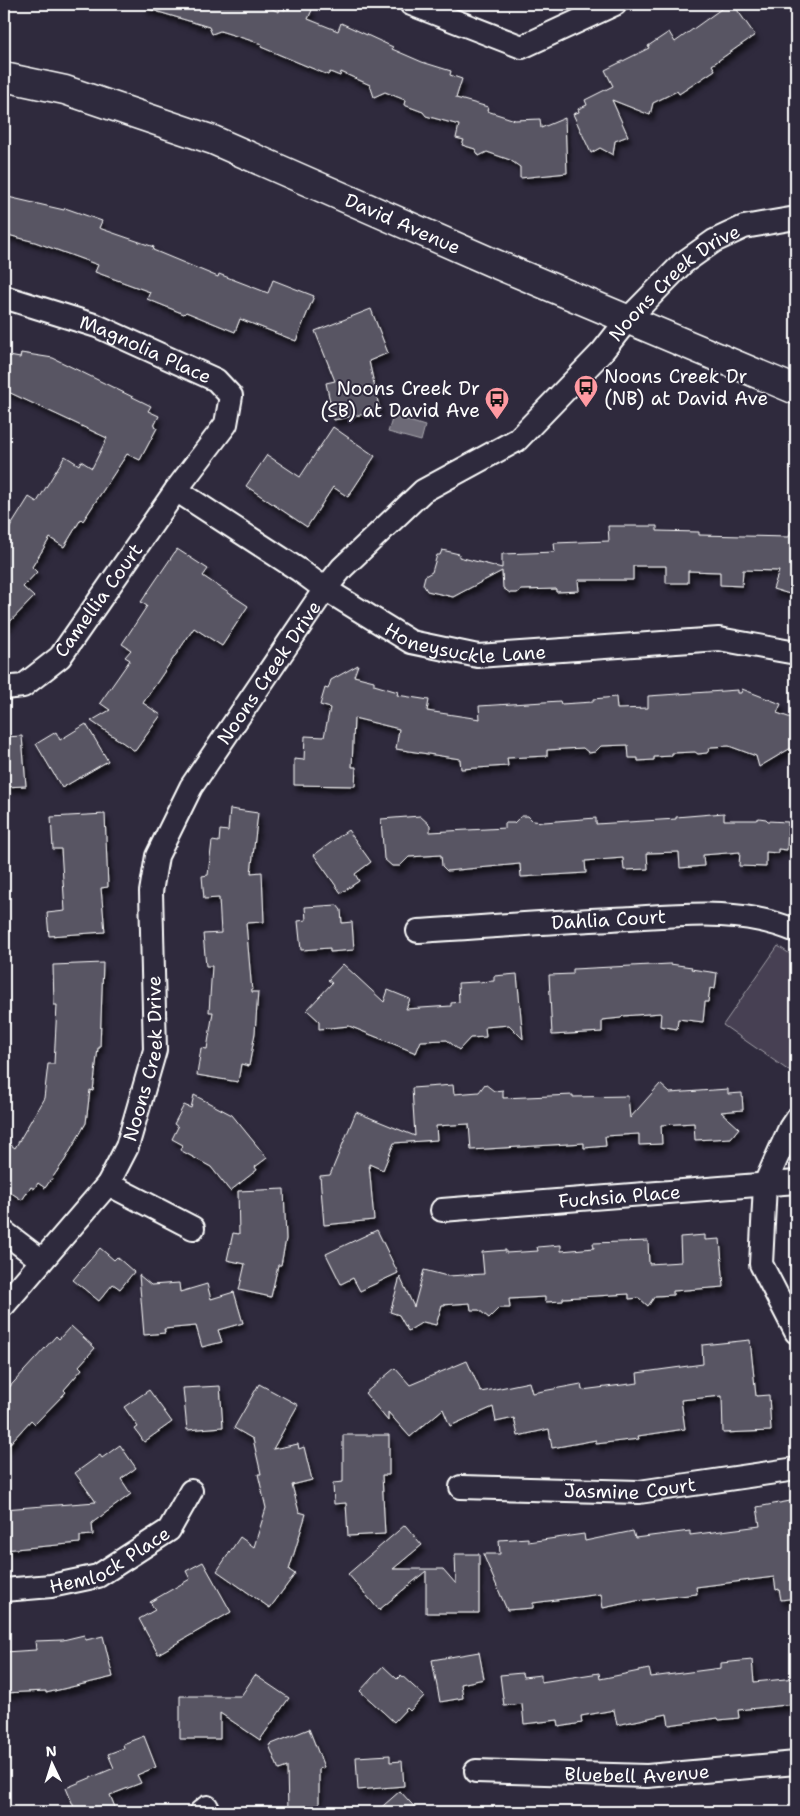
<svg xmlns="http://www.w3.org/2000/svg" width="800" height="1816" viewBox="0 0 800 1816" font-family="'Shantell Sans',sans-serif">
<defs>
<filter id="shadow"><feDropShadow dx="3" dy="5.5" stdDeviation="2.5" flood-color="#0009"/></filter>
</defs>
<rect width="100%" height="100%" fill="#2f2a3d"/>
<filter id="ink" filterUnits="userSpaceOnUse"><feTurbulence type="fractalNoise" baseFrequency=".02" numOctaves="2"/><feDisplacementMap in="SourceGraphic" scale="10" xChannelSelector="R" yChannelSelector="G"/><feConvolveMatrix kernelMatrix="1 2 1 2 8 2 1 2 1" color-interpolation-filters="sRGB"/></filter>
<g filter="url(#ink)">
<polygon fill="#464152" stroke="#a2a0a8" points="778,946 796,958 796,1066 792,1073 723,1025"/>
<polygon fill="#6d6a77" stroke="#a7a6ad" points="393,416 425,426 421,441 388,432"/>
<g fill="#595564" stroke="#fff" filter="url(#shadow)">
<polygon points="145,4 261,4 279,12 280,8 285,10 288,4 298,4 312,10 308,19 338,31 341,23 393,47 392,49 422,62 451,71 450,75 462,79 456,98 488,107 487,111 515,120 540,119 541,128 565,118 567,173 520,178 520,167 510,160 487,152 479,156 475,149 462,145 464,140 456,138 459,125 426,116 423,112 404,105 405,100 385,92 374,97 370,85 341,72 340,76 330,72 328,75 261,47 262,44 220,31 212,34 209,27 145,8"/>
<polygon points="728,4 733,4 755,35 712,65 715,70 679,94 677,91 653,103 650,115 612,100 628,136 615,141 613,155 600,148 591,153 573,114 579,112 578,109 587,105 585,100 613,86 605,70 649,48 648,46 669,32 675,42"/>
<polygon points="8,197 64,210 65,208 102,221 99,228 154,247 153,250 218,277 219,274 268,293 273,280 314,296 296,341 240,319 235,332 186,312 184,314 147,299 150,292 95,272 98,265 35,242 4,234 4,215"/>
<polygon points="371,309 388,353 369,361 380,411 334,420 326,383 335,381 315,331"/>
<polygon points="21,353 53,358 151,406 148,411 159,416 154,426 157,428 140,460 127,454 83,521 81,519 64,547 50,538 32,567 37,572 23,587 34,597 4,628 4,537 29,497 37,502 65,456 79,465 81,461 92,468 107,438 4,390 4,355 20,358"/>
<polygon points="333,427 375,456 348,497 333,487 307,527 246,486 267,455 300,477"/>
<polygon points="608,526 657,526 657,531 699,532 699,535 789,537 792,528 796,528 796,596 773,589 779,571 743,570 742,586 720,585 720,572 688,571 688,583 666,583 666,566 633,566 633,580 578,580 579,591 556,592 556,589 521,590 517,593 510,593 503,588 502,571 453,597 427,591 423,584 425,576 432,572 437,555 440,555 442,550 459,554 459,557 502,568 502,554 555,552 554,543 609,541"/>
<polygon points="177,549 208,569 203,576 248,606 222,646 194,628 143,703 161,715 135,751 91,721 110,710 100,703 130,660 125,657 131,650 122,644 147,606 141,602"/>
<polygon points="358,665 354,676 374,681 374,685 398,692 397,695 429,700 427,711 480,719 479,706 560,701 561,704 593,702 593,699 616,697 617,709 648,708 648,696 738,690 738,693 741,693 742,689 781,704 777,713 794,719 796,724 796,745 759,767 756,756 729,746 711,747 707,753 698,754 695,752 672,753 672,756 654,757 654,760 638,761 638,758 629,758 628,745 601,746 595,752 589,753 583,748 547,750 547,756 507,758 508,766 461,769 460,759 396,749 399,729 354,718 352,767 356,767 355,786 294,785 294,759 304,760 305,736 324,737 330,708 320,705 325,688 328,689 331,680"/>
<polygon points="86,724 108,761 62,788 36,744 56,732 60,740"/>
<polygon points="22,736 26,786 4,787 4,746 6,746 5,737"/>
<polygon points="230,809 258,813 251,873 262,872 264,922 246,923 252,992 258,992 255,1033 249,1066 241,1064 238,1082 197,1075 201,1048 207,1049 213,1012 209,1012 212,966 206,966 203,934 221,933 219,898 204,899 202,876 208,875 212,841 219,842 220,830 228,831"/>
<polygon points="724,813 724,820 756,820 759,818 766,819 768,821 788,822 787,850 778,849 778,853 766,852 766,867 739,866 740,852 703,855 704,866 680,868 679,852 647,853 648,869 624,870 623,858 585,861 586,873 521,877 520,864 447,871 442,866 441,855 409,857 400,866 392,866 384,859 381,819 420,816 430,825 430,832 505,828 505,823 514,823 521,816 528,816 533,821 544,822 596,818 596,824 676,819 676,817"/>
<polygon points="105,814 108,887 101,888 105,932 49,936 47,913 65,911 61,849 53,849 51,817"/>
<polygon points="348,830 371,862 355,874 359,881 341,893 314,855"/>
<polygon points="337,905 341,910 342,923 352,922 354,950 330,952 330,948 301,950 298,921 306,920 305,907"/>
<polygon points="103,963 100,1048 98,1048 93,1091 90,1090 86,1123 65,1160 45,1188 38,1183 34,1189 31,1187 22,1200 4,1188 4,1140 15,1148 44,1098 48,1064 54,1064 57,1005 54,1005 53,965"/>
<polygon points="343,964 384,1002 388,990 410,999 406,1009 451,1006 451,1003 459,1002 458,983 494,981 494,976 517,974 523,1039 509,1025 485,1027 486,1037 470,1038 459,1050 447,1040 421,1041 416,1053 349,1026 319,1029 319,1021 307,1010 332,983 328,980"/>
<polygon points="670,964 692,967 691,969 717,973 715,989 710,988 708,1002 705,1002 703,1022 678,1019 677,1029 660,1026 661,1013 623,1016 621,1018 602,1020 602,1032 552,1035 549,975 573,974 573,969"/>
<polygon points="485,1084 494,1091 503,1090 503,1098 573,1095 573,1097 628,1096 630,1118 660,1084 670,1093 728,1089 728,1094 742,1093 743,1110 721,1112 739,1128 731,1138 695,1140 694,1123 661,1125 662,1144 639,1145 639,1134 605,1136 606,1146 584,1148 584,1143 471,1150 469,1124 436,1126 437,1140 394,1143 383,1170 369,1164 374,1220 324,1225 320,1176 330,1175 356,1112 415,1136 412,1088 453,1085 454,1094 479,1092"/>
<polygon points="194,1095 232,1115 267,1158 255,1167 257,1170 230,1191 211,1167 180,1150 183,1145 172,1139 178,1127 174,1124 184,1105 191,1108"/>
<polygon points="284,1189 286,1239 281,1265 278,1265 271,1297 239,1290 245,1264 227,1260 233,1233 239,1234 238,1191"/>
<polygon points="377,1230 398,1273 360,1291 353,1278 341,1284 326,1254"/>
<polygon points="705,1235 705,1240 720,1239 724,1287 673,1291 673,1295 655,1296 648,1306 639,1298 629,1299 629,1294 563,1298 563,1301 545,1302 545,1297 509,1299 510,1308 499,1308 489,1318 479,1310 471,1310 470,1303 442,1305 436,1325 423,1322 408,1331 399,1315 390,1312 400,1277 414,1307 424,1270 447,1276 484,1274 482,1252 506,1250 506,1253 538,1251 537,1247 561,1245 561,1251 594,1248 593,1243 648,1241 649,1264 681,1262 680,1237"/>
<polygon points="100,1248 114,1260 117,1257 134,1272 120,1289 113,1284 99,1301 73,1280"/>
<polygon points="139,1275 151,1285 179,1283 180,1292 207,1284 211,1299 234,1292 243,1323 218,1330 222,1342 202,1347 196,1326 164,1329 165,1333 144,1335"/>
<polygon points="71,1326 95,1348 79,1366 82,1369 64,1390 66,1392 35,1424 31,1420 4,1450 4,1393 56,1336 59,1339"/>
<polygon points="750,1340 756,1396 769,1395 771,1431 723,1433 722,1396 681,1400 685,1429 638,1436 639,1439 596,1444 596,1440 552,1448 549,1429 518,1436 514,1418 496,1422 493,1407 450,1426 443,1409 410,1437 388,1412 388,1421 365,1393 395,1368 410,1385 467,1361 481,1392 529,1382 532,1393 581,1384 582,1390 638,1383 637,1373 703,1364 702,1345"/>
<polygon points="259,1384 298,1405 273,1449 298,1444 299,1449 304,1447 312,1480 292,1485 299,1512 306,1514 289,1570 295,1574 270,1608 217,1571 240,1537 254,1547 266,1508 258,1474 261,1474 253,1439 234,1428"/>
<polygon points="220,1386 223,1427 187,1430 183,1388"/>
<polygon points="149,1390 172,1422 144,1442 135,1429 138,1427 124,1407"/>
<polygon points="343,1435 389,1435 389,1475 382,1475 385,1534 348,1536 346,1503 334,1504 333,1483 343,1482"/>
<polygon points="120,1445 136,1468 121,1479 131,1494 92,1523 93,1535 80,1536 80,1543 4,1550 4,1509 96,1502 75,1473 100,1455 102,1458"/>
<polygon points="796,1500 796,1598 781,1600 779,1589 776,1590 774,1577 696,1587 697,1594 636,1601 603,1608 601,1594 533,1603 533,1608 507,1610 483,1554 500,1554 499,1540 528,1538 528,1542 584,1534 585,1541 633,1531 635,1538 690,1531 690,1535 760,1526 757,1507"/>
<polygon points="405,1525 422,1545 393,1569 443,1569 456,1584 455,1554 479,1554 479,1613 426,1613 426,1571 379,1610 348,1574"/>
<polygon points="203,1562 231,1612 158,1654 139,1619 155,1610 150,1602 190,1579 186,1571"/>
<polygon points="84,1635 86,1640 103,1636 113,1677 46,1693 46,1691 4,1693 4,1652 36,1650 35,1641 63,1640"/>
<polygon points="479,1652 484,1679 461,1684 463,1698 440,1702 432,1660"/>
<polygon points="752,1660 754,1682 796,1678 796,1704 738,1710 739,1718 719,1720 718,1718 669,1725 667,1714 617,1725 614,1710 581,1716 582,1723 559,1727 558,1720 524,1724 522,1704 504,1706 500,1675 522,1673 523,1677 541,1675 541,1682 599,1673 600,1679 649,1669 651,1677 721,1668 721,1663"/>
<polygon points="383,1666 397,1679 401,1675 424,1696 410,1711 407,1708 394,1722 360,1691"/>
<polygon points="255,1675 289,1698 260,1740 220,1713 220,1739 180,1739 180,1696 241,1696"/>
<polygon points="309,1729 324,1767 319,1769 319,1812 288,1812 287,1767 279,1770 269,1745"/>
<polygon points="144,1736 156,1767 137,1775 141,1783 110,1795 117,1812 76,1812 66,1788 114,1768 108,1754 124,1748 123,1744"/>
<polygon points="390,1755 390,1762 402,1761 404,1786 358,1790 356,1757"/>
<polygon points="400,1791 419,1812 376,1812"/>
</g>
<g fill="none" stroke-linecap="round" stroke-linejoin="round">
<defs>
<g id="minor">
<polyline points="411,4 522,47 615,4"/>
<path id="s1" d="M 4,297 L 97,326 L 216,380 L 231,396 L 226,424 L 176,490 L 60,657 L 23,686 L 4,688"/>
<path id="s2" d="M 176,490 L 299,570 L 325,589 L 411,642 L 478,656 L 719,639 L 796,653"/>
<path id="s3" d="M 418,931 C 483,927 548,922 612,919 C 674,916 738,906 796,931"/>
<polyline points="796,1119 790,1128 765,1184 761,1264 796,1332"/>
<polyline points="108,1184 193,1228"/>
<path id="s4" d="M 442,1210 L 796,1182"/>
<polyline points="4,1232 41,1260"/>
<path id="s5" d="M 4,1305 L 108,1184 L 127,1147 L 155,1050 L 151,892 L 157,856 L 191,787 L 325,589 L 342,568 L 423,491 L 517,440 L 602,352 L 628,319 L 683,263 L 714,241 L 744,227 L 796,218"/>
<path id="s6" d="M 461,1487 L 639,1492 L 796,1469"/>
<path id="s7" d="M 4,1590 L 51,1586 L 98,1576 L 169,1530 L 191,1491"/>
<path id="s8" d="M 476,1771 L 647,1776 L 796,1763"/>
<polyline points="201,1812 207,1807"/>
</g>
<g id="major">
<path id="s9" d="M 4,77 L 65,90 L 213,140 L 491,262 L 796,390"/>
</g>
</defs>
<use href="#minor" stroke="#fff" stroke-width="26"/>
<use href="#major" stroke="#fff" stroke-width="31"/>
<use href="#minor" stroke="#2f2a3d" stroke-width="22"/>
<use href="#major" stroke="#2f2a3d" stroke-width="28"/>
</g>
</g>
<defs>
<symbol id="bus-pin" viewBox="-11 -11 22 30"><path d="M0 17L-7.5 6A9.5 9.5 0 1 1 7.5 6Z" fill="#ff9aa2" stroke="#2f2a3d"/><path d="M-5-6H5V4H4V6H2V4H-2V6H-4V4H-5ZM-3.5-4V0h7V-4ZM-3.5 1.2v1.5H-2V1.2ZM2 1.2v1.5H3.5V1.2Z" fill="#111"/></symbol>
</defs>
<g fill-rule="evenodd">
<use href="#bus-pin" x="572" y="373" width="28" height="38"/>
<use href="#bus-pin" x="483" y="385" width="28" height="38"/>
</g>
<g text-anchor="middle" stroke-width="4" stroke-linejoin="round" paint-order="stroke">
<g font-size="19" fill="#fff" stroke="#2f2a3d">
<text dy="7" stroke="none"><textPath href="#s9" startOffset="426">David Avenue</textPath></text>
<text dy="7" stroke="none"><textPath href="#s5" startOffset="1282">Noons Creek Drive</textPath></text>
<text dy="7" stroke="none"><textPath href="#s1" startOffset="151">Magnolia Place</textPath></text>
<text transform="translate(98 600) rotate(-54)" y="7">Camellia Court</text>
<text dy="7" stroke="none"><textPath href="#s2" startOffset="334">Honeysuckle Lane</textPath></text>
<text dy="7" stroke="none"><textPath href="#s5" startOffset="712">Noons Creek Drive</textPath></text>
<text dy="7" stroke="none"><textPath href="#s3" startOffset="191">Dahlia Court</textPath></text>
<text dy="7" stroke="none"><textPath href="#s5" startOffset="292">Noons Creek Drive</textPath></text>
<text dy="7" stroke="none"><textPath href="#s4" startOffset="178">Fuchsia Place</textPath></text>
<text dy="7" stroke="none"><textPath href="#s6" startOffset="169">Jasmine Court</textPath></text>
<text dy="7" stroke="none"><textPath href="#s7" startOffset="112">Hemlock Place</textPath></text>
<text dy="7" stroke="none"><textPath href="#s8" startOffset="161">Bluebell Avenue</textPath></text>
</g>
<g font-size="19" fill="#fff" stroke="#2f2a3d" text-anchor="start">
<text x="604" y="383">Noons Creek Dr<tspan x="604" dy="22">(NB) at David Ave</tspan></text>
<text x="480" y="395" text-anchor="end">Noons Creek Dr<tspan x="480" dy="22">(SB) at David Ave</tspan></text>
</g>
</g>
<rect width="800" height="1816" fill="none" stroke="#2f2a3d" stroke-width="20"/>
<rect x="10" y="10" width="780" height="1796" fill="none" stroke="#fff" stroke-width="2" filter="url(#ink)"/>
<g transform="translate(52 1764) rotate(356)" stroke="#2f2a3d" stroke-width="4" paint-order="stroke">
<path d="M0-4L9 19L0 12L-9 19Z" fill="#ffffff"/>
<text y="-8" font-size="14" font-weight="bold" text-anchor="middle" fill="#ffffff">N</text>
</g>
</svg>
